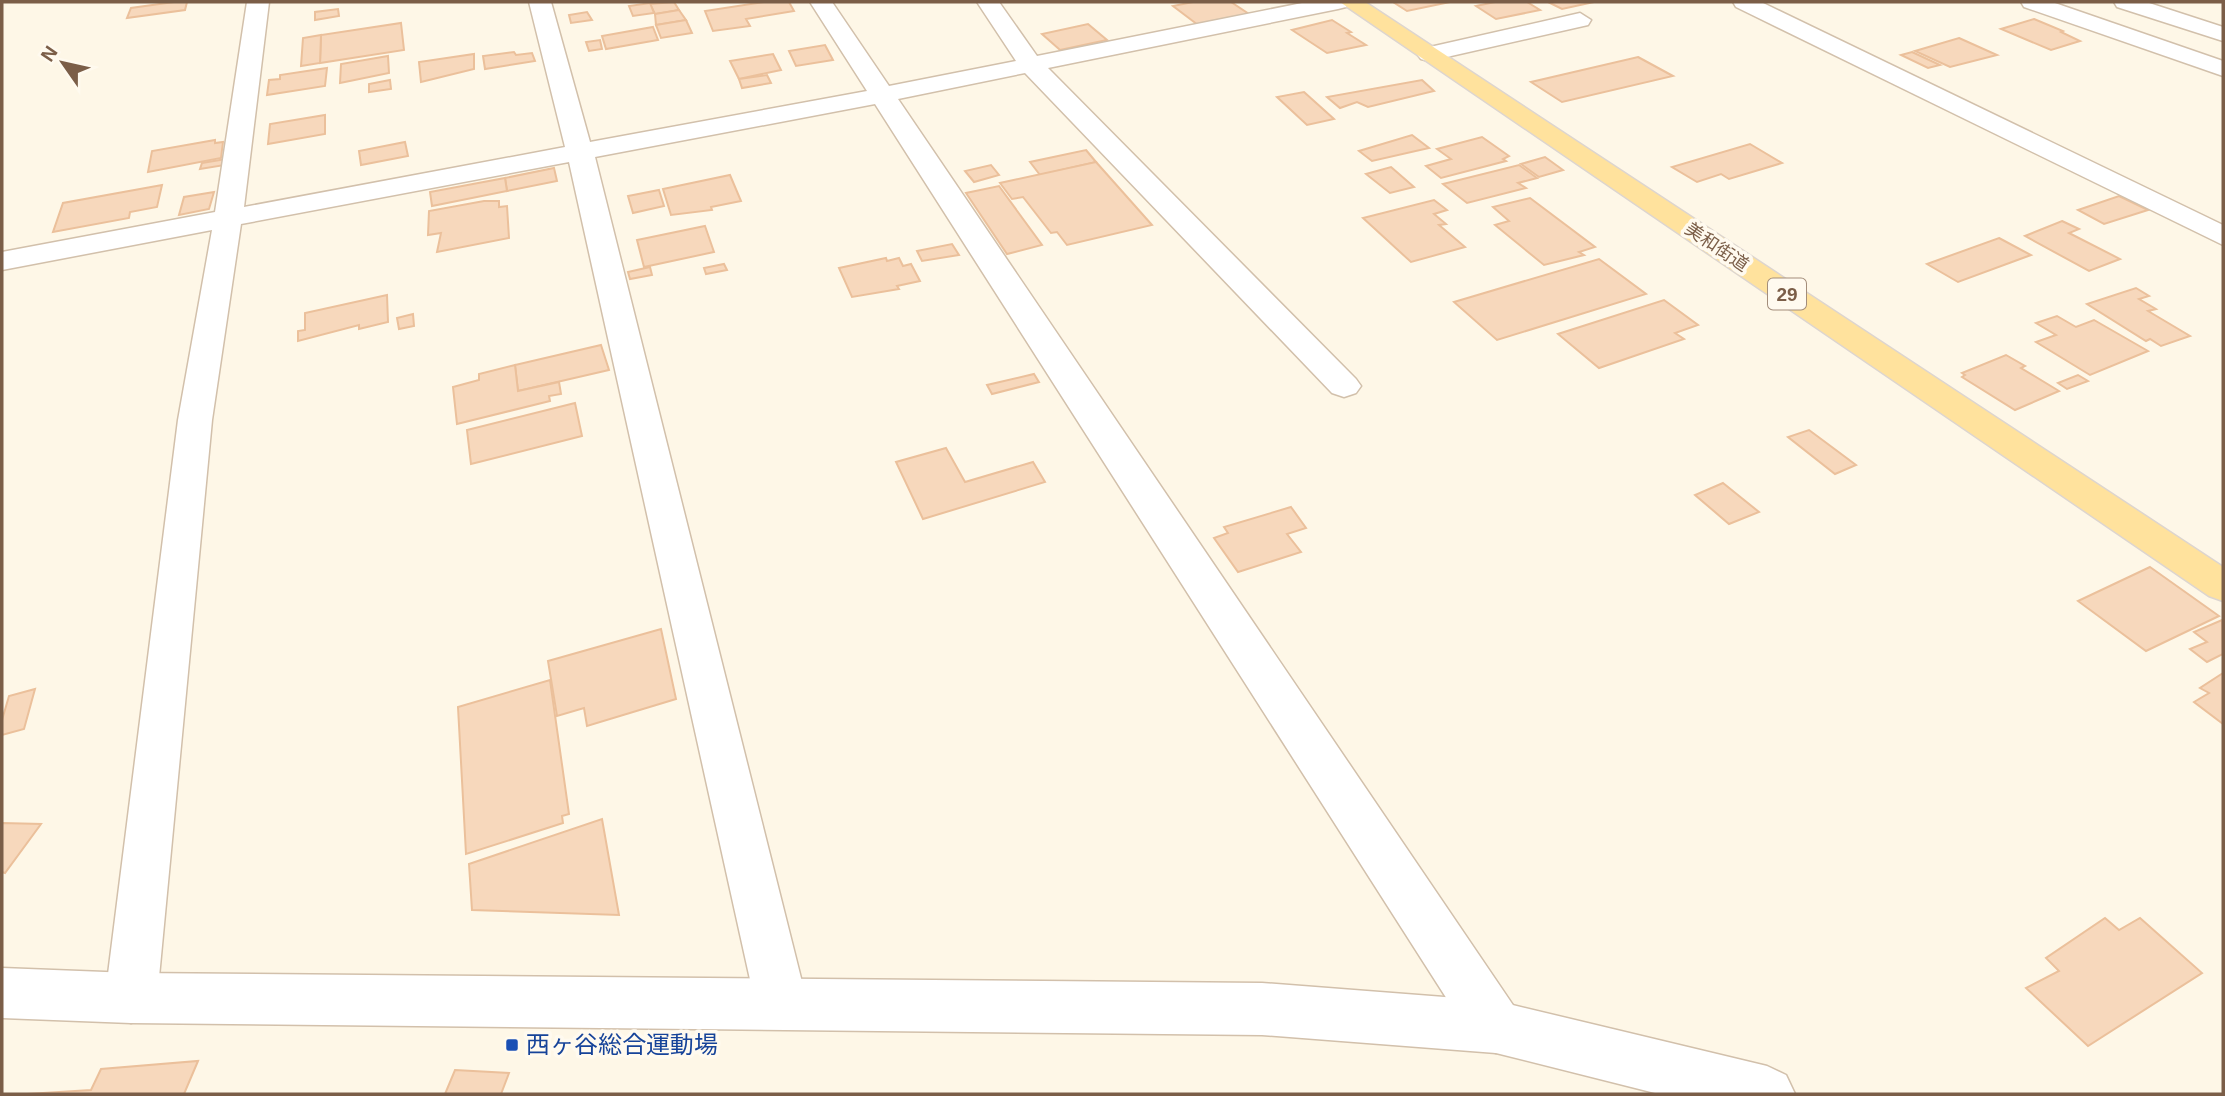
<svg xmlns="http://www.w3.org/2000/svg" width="2225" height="1096" viewBox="0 0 2225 1096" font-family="Helvetica,'Noto Sans JP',sans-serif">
<rect width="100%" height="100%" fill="#fef7e7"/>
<g fill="#f7d8bc" stroke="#ebc09b" stroke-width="2">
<polygon points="174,2 187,2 185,10 127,18 131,8"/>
<polygon points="674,2 679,10 655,14 650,4"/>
<polygon points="764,2 789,2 794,11 746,19 750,26 713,31 705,11"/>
<polygon points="1193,2 1231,2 1249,14 1198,25 1173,6"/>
<polygon points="1393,2 1450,2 1407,11"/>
<polygon points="1495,2 1527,2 1540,10 1496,19 1476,6"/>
<polygon points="1548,2 1594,2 1562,9"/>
<polygon points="650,3 654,13 633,16 629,6"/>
<polygon points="338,9 339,16 315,20 315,12"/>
<polygon points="679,10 686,20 656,25 655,14"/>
<polygon points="587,12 592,20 571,23 569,15"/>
<polygon points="2034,19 2063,31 2061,32 2080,41 2051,50 2001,29"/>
<polygon points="686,20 692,33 661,38 656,25"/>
<polygon points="1332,20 1351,32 1347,33 1366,45 1327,53 1292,30"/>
<polygon points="401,23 404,50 320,63 321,35"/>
<polygon points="1088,24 1107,40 1060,50 1042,34"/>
<polygon points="653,27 658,40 606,49 602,36"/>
<polygon points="321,35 320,63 301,66 303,38"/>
<polygon points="1959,38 1997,55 1950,67 1915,51"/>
<polygon points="600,40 602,49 589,51 586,42"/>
<polygon points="825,45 833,60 796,66 789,51"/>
<polygon points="514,52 516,55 532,53 535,61 485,69 483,56"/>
<polygon points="1912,52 1940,65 1928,68 1901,55"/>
<polygon points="474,54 474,69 421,82 419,62"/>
<polygon points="773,54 781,70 739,79 730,61"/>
<polygon points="388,56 389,73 340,83 341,64"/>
<polygon points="1638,57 1673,76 1562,102 1531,82"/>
<polygon points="327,68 325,86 267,95 269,80 280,79 280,75"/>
<polygon points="767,75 771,83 742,88 739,79"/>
<polygon points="390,80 391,89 369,92 369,84"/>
<polygon points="1422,80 1434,91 1368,107 1357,102 1340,108 1327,97"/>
<polygon points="1304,92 1334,119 1307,125 1277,97"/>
<polygon points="325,115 325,134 268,144 270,124"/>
<polygon points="1412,135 1429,148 1372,161 1359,151"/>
<polygon points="1482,137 1509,156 1503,159 1506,161 1441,178 1426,166 1451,159 1437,149"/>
<polygon points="215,140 215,143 223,142 221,158 148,172 152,151"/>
<polygon points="405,142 408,156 361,165 359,151"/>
<polygon points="1750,144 1782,163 1729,179 1721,174 1697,182 1672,167"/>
<polygon points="1086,150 1096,162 1040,175 1030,162"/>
<polygon points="1545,157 1563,170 1539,177 1521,164"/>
<polygon points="226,159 225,165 200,169 202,163"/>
<polygon points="1096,162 1152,225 1067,245 1057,232 1051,233 1023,197 1012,199 1000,183"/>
<polygon points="991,165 999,175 974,182 965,171"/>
<polygon points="1519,165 1537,178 1518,183 1526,188 1467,203 1443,184"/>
<polygon points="1391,167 1414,187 1390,193 1366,174"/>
<polygon points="554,168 557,181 507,191 505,178"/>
<polygon points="730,175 741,201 711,207 712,210 671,215 663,189"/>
<polygon points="505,178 507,191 432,206 430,192"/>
<polygon points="162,185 157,207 130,212 129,218 53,232 63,203"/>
<polygon points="999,186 1042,245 1007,254 966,193"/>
<polygon points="659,190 664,206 633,213 628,196"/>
<polygon points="214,192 209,209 179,215 184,197"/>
<polygon points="2119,196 2148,210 2104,224 2078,210"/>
<polygon points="1530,198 1595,247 1579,252 1584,255 1544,265 1495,225 1509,221 1493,207"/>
<polygon points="1434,200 1447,210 1434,214 1446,224 1439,225 1465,247 1411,262 1363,218"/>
<polygon points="484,201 499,201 499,207 507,206 509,238 437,252 441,233 428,235 429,211"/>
<polygon points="2062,221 2079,229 2069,233 2120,259 2089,271 2025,236"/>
<polygon points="705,226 714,252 644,267 637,240"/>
<polygon points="1999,238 2031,255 1958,282 1927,264"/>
<polygon points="952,244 959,255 922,261 917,251"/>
<polygon points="886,258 887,261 899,258 903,266 911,264 920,281 897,286 899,289 852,297 839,268"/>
<polygon points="1599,259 1646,294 1497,340 1454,302"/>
<polygon points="724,264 727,270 706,274 704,268"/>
<polygon points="650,267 652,275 630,279 628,272"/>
<polygon points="2136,288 2149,296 2139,299 2156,309 2148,311 2190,336 2161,346 2150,339 2146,341 2087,304"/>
<polygon points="387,295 388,322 359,329 359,325 298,341 298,331 305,330 305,313"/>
<polygon points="1664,300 1698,325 1675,333 1684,339 1599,368 1558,334"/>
<polygon points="413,314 414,326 399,329 397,318"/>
<polygon points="2057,316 2076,327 2094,320 2148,351 2090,375 2036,342 2056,335 2036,323"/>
<polygon points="601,345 609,370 518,391 515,365"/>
<polygon points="2006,355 2025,366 2021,368 2059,391 2015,410 1962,377 1965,375 1962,373"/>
<polygon points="515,365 518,391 559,382 561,394 549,396 550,401 457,424 453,387 479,380 479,374"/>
<polygon points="1034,374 1039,382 992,394 987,385"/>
<polygon points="2078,375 2088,381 2067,389 2058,383"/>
<polygon points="575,403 582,436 471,464 467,430"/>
<polygon points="1809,430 1856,465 1835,474 1788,437"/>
<polygon points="946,448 965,482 1033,462 1045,482 923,519 896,462"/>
<polygon points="1723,483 1759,512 1729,524 1695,495"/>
<polygon points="1291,507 1306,528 1287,534 1301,552 1238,572 1214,538 1228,533 1224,527"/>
<polygon points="2150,567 2219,616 2146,651 2078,601"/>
<polygon points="2222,620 2223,654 2207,662 2190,649 2207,642 2194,632"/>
<polygon points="661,629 676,699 587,726 584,708 557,716 548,661"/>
<polygon points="2223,673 2223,724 2194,702 2209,693 2200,688"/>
<polygon points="550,680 569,814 562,816 563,823 466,854 458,707"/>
<polygon points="35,689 24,729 2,735 2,720 9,696"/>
<polygon points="602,819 619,915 472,910 469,864"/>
<polygon points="2,823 41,824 5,873 2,872"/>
<polygon points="2105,918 2119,930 2140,918 2202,973 2088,1046 2026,988 2059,971 2046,958"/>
<polygon points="198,1061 184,1094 27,1094 91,1090 101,1069"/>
<polygon points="455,1070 509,1073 501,1094 445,1094"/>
</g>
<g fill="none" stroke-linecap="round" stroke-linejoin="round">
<defs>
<g id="minor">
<polygon points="247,2 269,2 244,207 565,147 529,2 551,2 590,142 867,91 810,2 832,2 889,86 1016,61 977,2 999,2 1037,56 1307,2 1349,2 1346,7 1338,9 1048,68 1356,379 1361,386 1356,393 1344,397 1332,393 1025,73 898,99 1515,1008 1523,1027 1515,1046 1496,1053 1477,1046 875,104 595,157 807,1002 800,1020 781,1028 762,1020 755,1002 569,162 241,224 212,420 157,998 149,1016 131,1023 113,1016 105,998 178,420 212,230 2,270 2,252 215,212"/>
<polygon points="1733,2 1761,2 2223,225 2223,245 1736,7"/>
<polygon points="2021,2 2052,2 2223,61 2223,76 2024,7"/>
<polygon points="2114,2 2146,2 2223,27 2223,41 2117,7"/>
<polygon points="1580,13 1591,20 1588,25 1429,61 1421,59 1417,54 1421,49"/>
</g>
<polygon id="tertiary" points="2,968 131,973 1262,983 1496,1001 1767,1066 1786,1075 1795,1094 1659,1094 1496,1053 1262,1035 131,1023 2,1018"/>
<polygon id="primary" points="1340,2 1365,2 2223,567 2223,601 2209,596"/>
</defs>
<use href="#minor" stroke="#d2c0ab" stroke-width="3"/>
<use href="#tertiary" stroke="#d2c0ab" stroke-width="3"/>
<use href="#primary" stroke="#ddd5cf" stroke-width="3"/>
<use href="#minor" fill="#fff" fill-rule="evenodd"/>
<use href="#tertiary" fill="#fff" fill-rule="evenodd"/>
<use href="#primary" fill="#ffe29d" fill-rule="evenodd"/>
</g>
<rect fill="#1a4fb4" stroke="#fffaef" stroke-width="2.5" x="505" y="1038" width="14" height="14" rx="3.5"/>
<g text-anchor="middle" stroke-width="7" stroke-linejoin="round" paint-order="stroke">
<g font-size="18" fill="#7b5e48" stroke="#fffaef">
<text transform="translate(1717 247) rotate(34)" y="6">美和街道</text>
</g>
<rect fill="#fffaef" stroke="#a38d7a" stroke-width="2" x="1768" y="278.5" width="38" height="31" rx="5"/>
<g font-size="19" font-weight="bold" fill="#7b5e48">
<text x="1787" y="301">29</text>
</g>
<g font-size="24" fill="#164399" stroke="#fffaef" text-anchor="start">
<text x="526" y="1053">西ヶ谷総合運動場</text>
</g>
</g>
<rect width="2225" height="1096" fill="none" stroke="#7b5e48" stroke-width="7"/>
<g transform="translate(63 63) rotate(304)" stroke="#fffaef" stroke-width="5" paint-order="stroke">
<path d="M0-5L12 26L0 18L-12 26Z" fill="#7b5e48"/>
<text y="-10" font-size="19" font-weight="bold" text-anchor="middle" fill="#7b5e48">N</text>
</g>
</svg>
